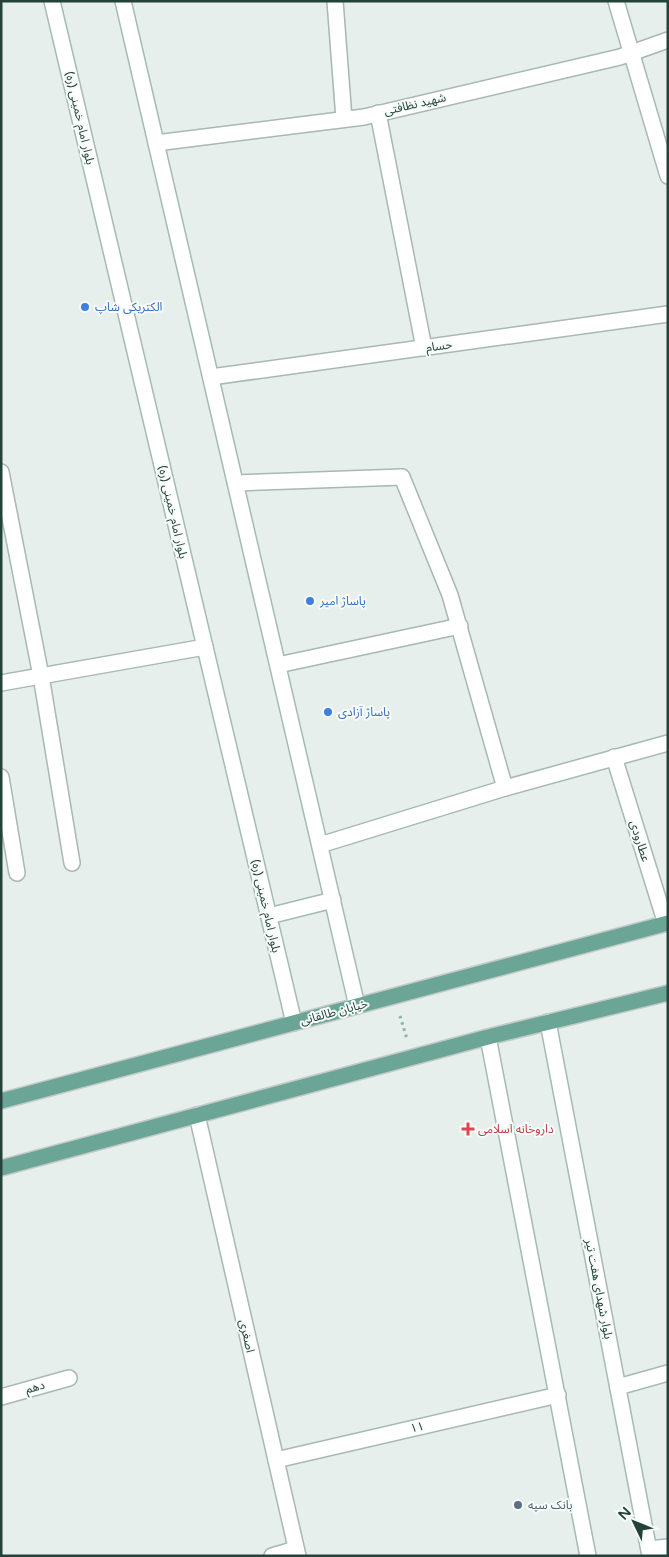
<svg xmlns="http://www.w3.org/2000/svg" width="669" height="1557" viewBox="0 0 669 1557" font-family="'Varela Round','Noto Sans Arabic',sans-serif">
<rect width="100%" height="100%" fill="#e6efeb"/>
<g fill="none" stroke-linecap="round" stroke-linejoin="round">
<defs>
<g id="street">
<polyline points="335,1 344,119"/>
<polyline points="616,1 668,176"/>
<polyline points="378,113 424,348"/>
<polyline points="156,143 364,117 620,57 668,40"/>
<polyline points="211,377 668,314"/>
<polyline points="1,472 41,676 72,863"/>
<polyline points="236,483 402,477 450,595 505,788"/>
<polyline points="278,665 460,626"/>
<polyline points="1,683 205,647"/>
<polyline points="614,757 666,924"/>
<polyline points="1,777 17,873"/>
<polyline points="320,845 505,788 668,743"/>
<polyline points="197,1115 298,1556"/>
<polyline points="618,1387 668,1373"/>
<polyline points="1,1397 69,1378"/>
<polyline points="276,1460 558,1395"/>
<polyline points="649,1549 668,1547"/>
<polyline points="272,1556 296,1549"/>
</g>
<g id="secondary">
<polyline points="52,1 294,1023"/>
<polyline points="123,1 357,1006"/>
<polyline points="269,916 333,900"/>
<polyline points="548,1022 650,1556"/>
<polyline points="488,1037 588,1556"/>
</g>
<g id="primary">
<polyline points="1,1101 668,923"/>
<polyline points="1,1168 488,1037 668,993"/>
</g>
</defs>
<use href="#street" stroke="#a8b8b2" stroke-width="18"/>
<use href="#secondary" stroke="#a4bbb3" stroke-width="18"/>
<use href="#primary" stroke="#c2cac8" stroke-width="18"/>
<polyline stroke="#86b3a5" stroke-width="3" stroke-dasharray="2.5 4" stroke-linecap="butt" points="400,1016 407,1039"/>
<use href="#street" stroke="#fff" stroke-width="15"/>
<use href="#secondary" stroke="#fff" stroke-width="15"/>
<use href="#primary" stroke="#6aa596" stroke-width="15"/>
</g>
<g fill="#3f7fe0" stroke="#f7fbf9" stroke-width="2">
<circle cx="85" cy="307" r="5"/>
<circle cx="310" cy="601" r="5"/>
<circle cx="328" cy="712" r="5"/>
</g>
<path fill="#e0444e" stroke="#f7fbf9" stroke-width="2" d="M465.5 1121.5h5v5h5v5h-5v5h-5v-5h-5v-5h5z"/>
<circle fill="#5c6f8a" stroke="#f7fbf9" stroke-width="2" cx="518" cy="1505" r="5"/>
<g text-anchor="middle" stroke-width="4" stroke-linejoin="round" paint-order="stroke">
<g font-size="12" fill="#24423a" stroke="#f7fbf9">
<text transform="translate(415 104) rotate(-13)" y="4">شهید نظافتی</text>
<text transform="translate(80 118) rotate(77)" y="4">بلوار امام خمینی (ره)</text>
<text transform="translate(439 346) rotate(-8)" y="4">حسام</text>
<text transform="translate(173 512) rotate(77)" y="4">بلوار امام خمینی (ره)</text>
<text transform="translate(640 841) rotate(73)" y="4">عطارودی</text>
<text transform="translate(266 906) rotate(77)" y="4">بلوار امام خمینی (ره)</text>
<text transform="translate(334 1012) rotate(-15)" y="4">خیابان طالقانی</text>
<text transform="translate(599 1289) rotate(79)" y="4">بلوار شهدای هفت تیر</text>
<text transform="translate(247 1336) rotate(77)" y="4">اصغری</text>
<text transform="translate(35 1387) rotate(-16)" y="4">دهم</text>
<text transform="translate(417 1427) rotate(-13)" y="4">۱۱</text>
</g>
<g font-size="12" fill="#366cbe" stroke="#f7fbf9" text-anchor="start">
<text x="95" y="311">الکتریکی شاپ</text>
<text x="320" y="605">پاساژ امیر</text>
<text x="338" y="716">پاساژ آزادی</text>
</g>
<g font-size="12" fill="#be3a42" stroke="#f7fbf9" text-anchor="start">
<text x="478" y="1133">داروخانه اسلامی</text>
</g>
<g font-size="12" fill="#4e5e75" stroke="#f7fbf9" text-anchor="start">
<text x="528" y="1509">بانک سپه</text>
</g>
</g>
<rect width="669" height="1557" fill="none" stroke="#24423a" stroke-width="5"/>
<g transform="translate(634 1522) rotate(313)" stroke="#f7fbf9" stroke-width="4" paint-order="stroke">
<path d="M0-4L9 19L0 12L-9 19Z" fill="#24423a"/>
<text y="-8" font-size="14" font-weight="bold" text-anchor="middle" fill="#24423a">N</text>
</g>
</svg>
